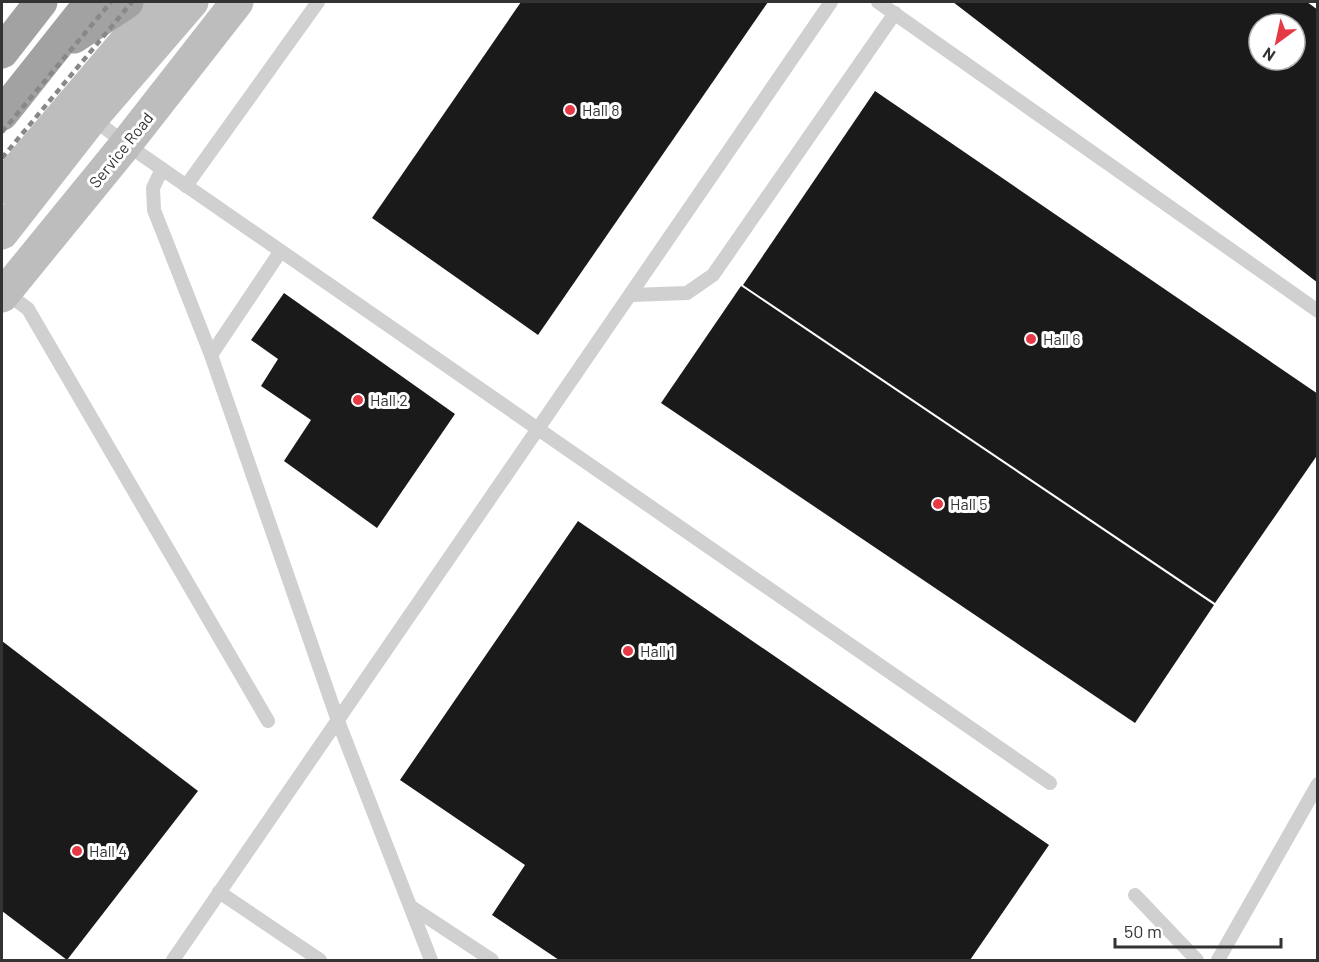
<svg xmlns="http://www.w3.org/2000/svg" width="1319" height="962" viewBox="0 0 1319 962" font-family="Barlow,sans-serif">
<rect width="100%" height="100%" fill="#fff"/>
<g fill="#1a1a1a" fill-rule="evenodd">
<polygon points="521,2 768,2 538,335 372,218"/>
<path d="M 953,2 L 1307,2 L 1318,10 L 1318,283 ZM 1259,24 L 1295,24 L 1295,60 L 1259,60 Z"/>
<polygon points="875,91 1318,394 1318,454 1215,603 743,285"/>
<polygon points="741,286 1214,605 1135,723 661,403"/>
<polygon points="284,293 455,414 377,528 284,461 311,420 261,386 278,359 251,340"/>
<polygon points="578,521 1049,845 970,960 559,960 492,915 525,865 400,780"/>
<polygon points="2,641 198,791 67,960 2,911"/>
</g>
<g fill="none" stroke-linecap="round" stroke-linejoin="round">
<g stroke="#d0d0d0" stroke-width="14">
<polyline points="878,2 1318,311"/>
<polyline points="92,118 126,144 1050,783"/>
<polyline points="162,169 153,188 154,210 211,355 338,721 431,960"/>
<polyline points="186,186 318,2"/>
<polyline points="5,292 28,309 268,721"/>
<polyline points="631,295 687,293 713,275 895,13"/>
<polyline points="211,355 280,252"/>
<polyline points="219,892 320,960"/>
<polyline points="1135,895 1197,960"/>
<polyline points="410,906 492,960"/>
<polyline points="173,960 831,2"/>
<polyline points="1218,960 1318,784"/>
</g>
<g stroke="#bdbdbd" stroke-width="33">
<polyline points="2,187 159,2"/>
<polyline points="2,233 92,118 192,2"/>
<polyline points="2,296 126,144 237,2"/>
</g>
<g stroke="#a2a2a2" stroke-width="33">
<polyline points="74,37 127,2"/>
<polyline points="2,52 41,2"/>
<polyline points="2,114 91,2"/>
</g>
<g stroke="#888" stroke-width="4.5" stroke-dasharray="6 4.5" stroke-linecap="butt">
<polyline points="2,132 111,2"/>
<polyline points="2,158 132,2"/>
</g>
</g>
<g fill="#e63946" stroke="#fff" stroke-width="2">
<circle cx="570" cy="110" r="6"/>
<circle cx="1031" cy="339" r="6"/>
<circle cx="358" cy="400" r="6"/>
<circle cx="938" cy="504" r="6"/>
<circle cx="628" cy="651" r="6"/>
<circle cx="77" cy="851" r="6"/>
</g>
<g text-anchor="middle" stroke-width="6" stroke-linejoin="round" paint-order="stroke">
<g font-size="16" fill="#333" stroke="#fff" text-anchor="start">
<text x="582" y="116">Hall 8</text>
<text x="1043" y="345">Hall 6</text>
<text x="370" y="406">Hall 2</text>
<text x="950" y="510">Hall 5</text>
<text x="640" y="657">Hall 1</text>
<text x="89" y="857">Hall 4</text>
</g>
<g font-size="16" fill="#333" stroke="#fff">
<text transform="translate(121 150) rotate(-51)" y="6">Service Road</text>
</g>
</g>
<rect width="1319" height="962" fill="none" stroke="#333333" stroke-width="6"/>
<g transform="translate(1277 42) rotate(213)"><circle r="28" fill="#ffffff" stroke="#adadad" stroke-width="1.5"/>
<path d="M0-4.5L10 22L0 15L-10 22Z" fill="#e63946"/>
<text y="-9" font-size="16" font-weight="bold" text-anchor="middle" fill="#333333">N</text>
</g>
<path d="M1115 938v9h166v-9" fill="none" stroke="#333333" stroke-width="3"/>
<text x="1124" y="938" font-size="18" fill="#333333" stroke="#ffffff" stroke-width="4.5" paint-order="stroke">50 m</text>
</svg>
